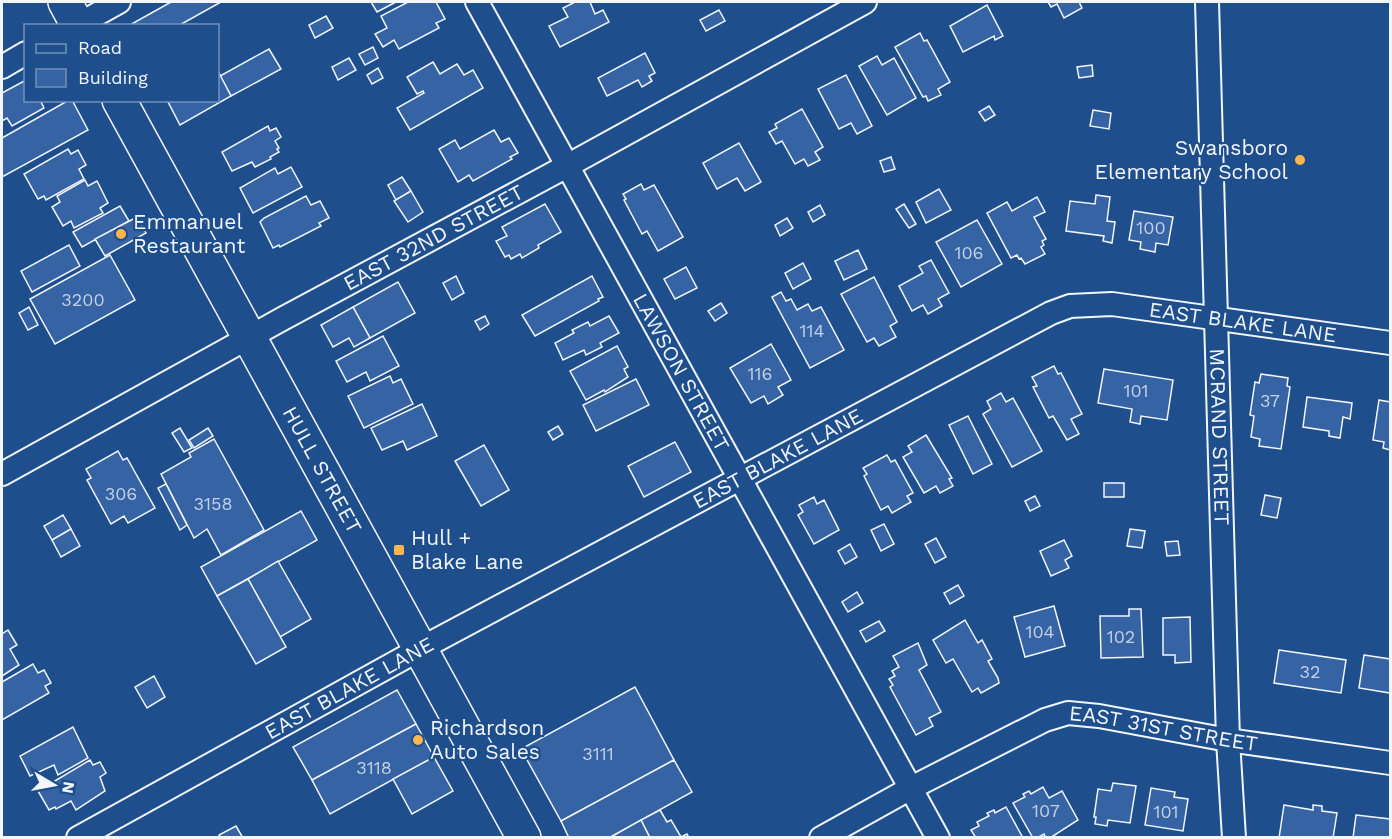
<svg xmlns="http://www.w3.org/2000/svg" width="1392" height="839" font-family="'Work Sans',sans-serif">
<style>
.building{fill:#3563a3;stroke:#f2f6ff;stroke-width:1.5}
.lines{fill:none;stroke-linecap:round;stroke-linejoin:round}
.street-casing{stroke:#f2f6ff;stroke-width:26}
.primary-casing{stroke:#f2f6ff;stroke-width:36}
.street{stroke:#1f4e8c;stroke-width:22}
.primary{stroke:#1f4e8c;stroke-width:33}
.poi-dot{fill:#ffb74d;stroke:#1f4e8c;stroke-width:2}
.labels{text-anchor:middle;stroke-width:4.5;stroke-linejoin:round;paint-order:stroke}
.number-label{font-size:18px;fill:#c3d1e8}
.poi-label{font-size:21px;fill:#f2f6ff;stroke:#1f4e8c;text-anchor:start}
.street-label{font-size:21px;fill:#f2f6ff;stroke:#1f4e8c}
</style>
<rect width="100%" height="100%" fill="#1f4e8c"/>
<g class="building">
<path d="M171,2H221L178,26H128Z"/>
<path d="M371,2H396L377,12Z"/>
<path d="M408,2H436L445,19L436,23L439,28L399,49L394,40L383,47L375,34L387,28L381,16Z"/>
<path d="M575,2H590L595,14L603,10L609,22L560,47L549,26L568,17L563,8Z"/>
<path d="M1048,2H1079L1082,8L1064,18L1057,4L1051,7Z"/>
<path d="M987,5L1003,36L995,40L994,36L963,52L950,26Z"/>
<path d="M719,10L725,21L706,31L700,20Z"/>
<path d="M326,16L333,28L315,38L309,25Z"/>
<path d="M920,33L924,41L927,40L950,82L938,89L941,95L928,101L926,96L923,97L895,47Z"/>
<path d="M373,47L378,58L365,65L359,54Z"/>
<path d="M269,49L281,69L231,96L220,76Z"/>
<path d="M645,53L655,73L649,76L652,81L642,87L638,80L607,96L598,78Z"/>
<path d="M877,56L882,65L894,58L916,98L887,115L859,66Z"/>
<path d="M349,58L356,70L338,80L332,67Z"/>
<path d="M433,62L440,74L457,64L464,75L473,70L483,88L410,130L397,108L424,93L423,91L417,94L407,77Z"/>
<path d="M1092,65L1093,76L1079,78L1077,67Z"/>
<path d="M378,68L383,78L372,84L367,75Z"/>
<path d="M218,71L231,96L180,125L167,100H218Z"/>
<path d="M846,75L872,126L857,134L851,123L839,129L818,89Z"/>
<path d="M26,80V100H40L44,108L12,126L7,118L2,121V93Z"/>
<path d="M69,100H72L88,130L2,177V138Z"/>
<path d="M989,106L995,115L985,121L979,112Z"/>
<path d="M802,109L823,147L815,152L820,160L808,166L804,159L795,164L782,141L776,144L769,132L777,128L775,124Z"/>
<path d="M1093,110L1111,113L1109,129L1090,126Z"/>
<path d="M268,126L270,131L276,128L281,137L275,141L279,148L277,149L279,152L270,157L271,159L255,167L252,162L232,171L222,152Z"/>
<path d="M494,130L501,142L509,138L518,153L510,157L512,159L473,181L469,175L458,182L439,149L455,140L460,149Z"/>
<path d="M739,143L761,182L745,191L737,178L717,189L703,163Z"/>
<path d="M68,149L71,154L78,150L86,165L79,169L84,179L46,200L44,196L38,199L24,174Z"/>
<path d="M891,157L895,169L884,172L880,161Z"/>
<path d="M291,167L302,187L253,213L240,188L275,168L278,174Z"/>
<path d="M402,177L411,191L396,200L388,185Z"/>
<path d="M85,180L88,186L97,181L108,203L100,208L103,213L74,228L71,221L63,226L52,207L60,202L57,196Z"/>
<path d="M641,184L644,190L654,185L683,237L658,251L647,231L642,234L624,200L626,199L623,194Z"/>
<path d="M939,189L951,210L926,223L916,202Z"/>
<path d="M411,191L423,212L408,222L394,201Z"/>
<path d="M1096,195L1110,197L1107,221L1115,222L1112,243L1103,241L1104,236L1066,231L1070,201L1095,204Z"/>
<path d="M306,196L311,205L320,201L329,218L319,223L321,226L280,247L279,245L273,248L260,222L264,218Z"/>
<path d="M1037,197L1045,212L1034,217L1046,239L1042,241L1044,245L1041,247L1045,254L1025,264L1021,258L1019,259L1017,255L1011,258L987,213L1007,202L1012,211Z"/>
<path d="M545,204L561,232L538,245L539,248L522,258L520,254L511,259L509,255L505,257L496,241L507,236L502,227Z"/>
<path d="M904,204L916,224L909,228L896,209Z"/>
<path d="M820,205L825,215L813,222L808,212Z"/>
<path d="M120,206L129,221L82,247L73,232Z"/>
<path d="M1134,211L1173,217L1168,245L1156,243L1155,252L1140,249L1141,242L1129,240Z"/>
<path d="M137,217L146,233L105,256L95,239Z"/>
<path d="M787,218L793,228L780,236L775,225Z"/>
<path d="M977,220L1002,264L961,287L936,242Z"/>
<path d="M69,245L80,266L32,292L21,271Z"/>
<path d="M858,250L867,269L844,280L835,261Z"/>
<path d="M110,255L135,300L55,344L30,299Z"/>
<path d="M931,260L949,293L938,299L942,306L928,314L923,305L912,311L899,286L923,273L919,266Z"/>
<path d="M803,263L811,279L793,289L785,273Z"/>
<path d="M686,267L697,288L675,299L664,279Z"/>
<path d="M456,276L464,293L452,300L443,283Z"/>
<path d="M592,276L603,297L598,299L599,301L535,336L522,315Z"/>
<path d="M874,277L897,322L890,326L896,337L879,346L874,338L867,342L841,294Z"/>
<path d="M398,282L415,313L370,338L353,307Z"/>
<path d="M781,292L786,301L791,299L797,310L808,304L812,311L821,307L844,350L810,368L772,297Z"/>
<path d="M721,303L727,313L715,321L708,311Z"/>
<path d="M29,307L38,325L28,330L19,313Z"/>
<path d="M353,307L370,338L354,347L349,338L333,347L321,325Z"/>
<path d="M485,316L489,324L480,330L475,321Z"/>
<path d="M609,316L619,333L600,343L602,347L586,355L584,350L563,360L555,343L574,333L572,330L588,322L590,326Z"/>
<path d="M383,336L399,366L370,381L366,372L347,382L336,361Z"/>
<path d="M771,344L791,380L778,387L783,395L768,404L764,396L751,403L730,368Z"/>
<path d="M617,346L628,367L624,369L628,377L605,392L604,390L586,400L570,371Z"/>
<path d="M1054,366L1058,374L1061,373L1082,414L1071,419L1079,434L1067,440L1053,416L1049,418L1033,387L1037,386L1032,377Z"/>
<path d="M1104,369L1173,380L1167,420L1141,416L1140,424L1130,422L1132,409L1098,403Z"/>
<path d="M1261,374L1288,378L1287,386L1290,387L1281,449L1259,446L1260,439L1251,437L1254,416L1250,415L1255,382L1259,383Z"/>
<path d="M390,376L393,383L401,379L413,404L364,428L348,396Z"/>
<path d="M636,379L649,405L596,431L583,405Z"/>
<path d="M1001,393L1006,402L1013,398L1042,451L1012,467L983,414L991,409L987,401Z"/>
<path d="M1307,397L1352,403L1350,419L1343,417L1340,438L1329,436V431L1303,427Z"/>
<path d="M1379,400L1390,402V450L1383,448L1384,442L1373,440Z"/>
<path d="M422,404L437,436L407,450L403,441L382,450L371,428Z"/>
<path d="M968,416L992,464L973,474L949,425Z"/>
<path d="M558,426L563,434L553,440L548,432Z"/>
<path d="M180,428L192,448L184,452L172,433Z"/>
<path d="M208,428L213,436L194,448L189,440Z"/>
<path d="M926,435L952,478L949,479L953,486L940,493L936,486L924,493L903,457L912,452L908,446Z"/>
<path d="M214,439L264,530L221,555L207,529L194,538L161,474L191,457L189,453Z"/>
<path d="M675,442L691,472L644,497L628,466Z"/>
<path d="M484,445L509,490L481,506L455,461Z"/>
<path d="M118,451L123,460L127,458L155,508L128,523L124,516L111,524L87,480L91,478L86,469Z"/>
<path d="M887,455L891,462L895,460L913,493L907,496L911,502L892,513L888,506L881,510L864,476L867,474L863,468Z"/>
<rect x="1104" y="483" width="20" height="14"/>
<path d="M166,484L187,525L180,530L158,488Z"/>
<path d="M1265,495L1281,498L1277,518L1261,515Z"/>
<path d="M1035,496L1040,506L1030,511L1025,501Z"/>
<path d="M814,497L817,504L824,500L839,530L814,544L798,515L803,512L799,505Z"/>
<path d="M301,511L317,540L217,596L201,567Z"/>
<path d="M63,515L71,529L52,540L44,526Z"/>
<path d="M884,524L894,544L881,551L871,530Z"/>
<path d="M71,529L80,546L61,557L52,540Z"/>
<path d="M1130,529L1145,531L1142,548L1127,546Z"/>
<path d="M936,538L946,557L935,563L925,544Z"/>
<path d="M1064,540L1072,556L1065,560L1069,568L1051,576L1040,551Z"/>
<path d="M1178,541L1180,555L1167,556L1165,542Z"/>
<path d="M850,544L857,557L845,564L838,551Z"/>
<path d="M278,561L311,619L280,637L248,579Z"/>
<path d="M248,579L286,647L256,664L217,596Z"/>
<path d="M958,585L964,596L950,604L944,593Z"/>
<path d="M857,592L863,603L848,612L842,602Z"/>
<path d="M1054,606L1065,646L1025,657L1014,617Z"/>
<path d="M1129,609H1141L1143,657L1101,658L1100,616H1129Z"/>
<path d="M1190,617L1191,662L1175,663V655H1163V618Z"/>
<path d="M965,620L978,643L982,640L992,659L988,661L998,678L999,683L981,693L978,688L972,692L953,659L946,663L933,640Z"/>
<path d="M879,621L885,631L866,642L860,631Z"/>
<path d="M8,630L17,645L10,649L19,665L2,676V634Z"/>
<path d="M918,643L927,665L919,670L941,712L929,718L933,726L916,735L890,687L893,685L889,679L895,676L892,671L899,667L893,656Z"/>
<path d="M1279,650L1346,660L1341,693L1274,683Z"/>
<path d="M1364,655L1390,659V693L1359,688Z"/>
<path d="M33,664L38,673L44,670L51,683L45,686L49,693L2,720V682Z"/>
<path d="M154,676L165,697L147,708L135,687Z"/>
<path d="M635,687L674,760L561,821L521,749Z"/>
<path d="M397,690L416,724L312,780L293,747Z"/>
<path d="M416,724L434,757L330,814L312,780Z"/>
<path d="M73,727L88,758L58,775L54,765L30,776L20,756Z"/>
<path d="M434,757L453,791L412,814L393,779Z"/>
<path d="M90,760L93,765L100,762L106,773L100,777L105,791L76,810L71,801L56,809L55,807L49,810L38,791Z"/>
<path d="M674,760L692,792L609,838H569L561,821Z"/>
<path d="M1113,783L1136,786L1130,823L1108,820L1107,826L1095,824L1096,817H1094L1098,789L1111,791Z"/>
<path d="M1043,787L1049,798L1062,791L1078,820L1050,838H1046L1044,834L1037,838H1033L1013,803L1025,797L1023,794L1029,791L1031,794Z"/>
<path d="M1151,788L1175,792L1174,797L1188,799L1183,831L1145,825Z"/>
<path d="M1284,805L1313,810V805L1322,806V811L1337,813L1333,838H1279Z"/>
<path d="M1006,807L1023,838H976L971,830L979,826L977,822L989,816L987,813L994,810L995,813Z"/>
<path d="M660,810L667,822L671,820L681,837L687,834L689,838H650L641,820Z"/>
<path d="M1356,815L1390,819V838H1353Z"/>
<path d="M641,820L650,838H609Z"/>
<path d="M236,826L243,838H221L219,835Z"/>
</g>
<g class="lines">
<defs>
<g id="street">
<path id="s1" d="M477,2L938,838"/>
<path id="s2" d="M1207,2L1228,740L1234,838"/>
<path d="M76,26L119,2"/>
<path d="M2,67L26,53"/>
<path id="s3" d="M2,474L284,318L567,166L865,2"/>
<path id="s4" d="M78,838L420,649L1051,313L1070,306L1112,304L1390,343"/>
<path id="s5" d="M821,838L911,788L1045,720L1068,713L1099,716L1228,740L1390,763"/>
</g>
<g id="primary">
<path d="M65,2L78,26"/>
<path id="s6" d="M119,100L524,838"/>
</g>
</defs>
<use href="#street" class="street-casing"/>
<use href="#primary" class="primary-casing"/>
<use href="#street" class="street"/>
<use href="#primary" class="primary"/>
</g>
<g class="poi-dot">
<circle cx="1300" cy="160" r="6"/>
<circle cx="121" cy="234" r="6"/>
<rect x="393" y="544" width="12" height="12" rx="3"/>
<circle cx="418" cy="740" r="6"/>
</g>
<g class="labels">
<g class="number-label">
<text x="1151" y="234">100</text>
<text x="969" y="259">106</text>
<text x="83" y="306">3200</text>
<text x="812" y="337">114</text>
<text x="760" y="380">116</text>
<text x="1136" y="397">101</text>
<text x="1270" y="407">37</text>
<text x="121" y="500">306</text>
<text x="213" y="510">3158</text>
<text x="1040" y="638">104</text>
<text x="1121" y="643">102</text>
<text x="1310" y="678">32</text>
<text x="598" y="760">3111</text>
<text x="374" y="774">3118</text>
<text x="1046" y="817">107</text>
<text x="1166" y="818">101</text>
</g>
<g class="poi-label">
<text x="1288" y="155" text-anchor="end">Swansboro<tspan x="1288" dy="24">Elementary School</tspan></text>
<text x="133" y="229">Emmanuel<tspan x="133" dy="24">Restaurant</tspan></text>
<text x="411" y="545">Hull +<tspan x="411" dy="24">Blake Lane</tspan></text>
<text x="430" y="735">Richardson<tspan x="430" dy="24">Auto Sales</tspan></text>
</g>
<g class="street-label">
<text dy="7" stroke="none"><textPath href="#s3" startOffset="492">EAST 32ND STREET</textPath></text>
<text dy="7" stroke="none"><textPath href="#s4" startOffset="1300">EAST BLAKE LANE</textPath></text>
<text dy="7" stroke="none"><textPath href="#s1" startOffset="423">LAWSON STREET</textPath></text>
<text dy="7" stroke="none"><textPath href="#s2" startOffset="435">MCRAND STREET</textPath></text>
<text dy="7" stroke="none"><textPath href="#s4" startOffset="796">EAST BLAKE LANE</textPath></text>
<text dy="7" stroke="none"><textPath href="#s6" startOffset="422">HULL STREET</textPath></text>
<text dy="7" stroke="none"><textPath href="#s4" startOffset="310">EAST BLAKE LANE</textPath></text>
<text dy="7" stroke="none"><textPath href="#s5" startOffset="374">EAST 31ST STREET</textPath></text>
</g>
</g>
<rect width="1392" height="839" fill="none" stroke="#f2f6ff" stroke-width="6"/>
<rect x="24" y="24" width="195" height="78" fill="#1f4e8c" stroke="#7391ba" stroke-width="1.5"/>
<rect x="36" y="44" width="30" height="9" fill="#1f4e8c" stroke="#7391ba" stroke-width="1.5"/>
<text x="78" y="54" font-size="18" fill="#f2f6ff">Road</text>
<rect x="36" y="69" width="30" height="18" fill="#3563a3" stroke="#7391ba" stroke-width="1.5"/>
<text x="78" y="84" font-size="18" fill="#f2f6ff">Building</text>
<g transform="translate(54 785) rotate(100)" stroke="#1f4e8c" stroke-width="4.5" paint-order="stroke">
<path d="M0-4.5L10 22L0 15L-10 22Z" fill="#f2f6ff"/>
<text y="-9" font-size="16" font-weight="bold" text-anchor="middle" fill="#f2f6ff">N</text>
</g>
</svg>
